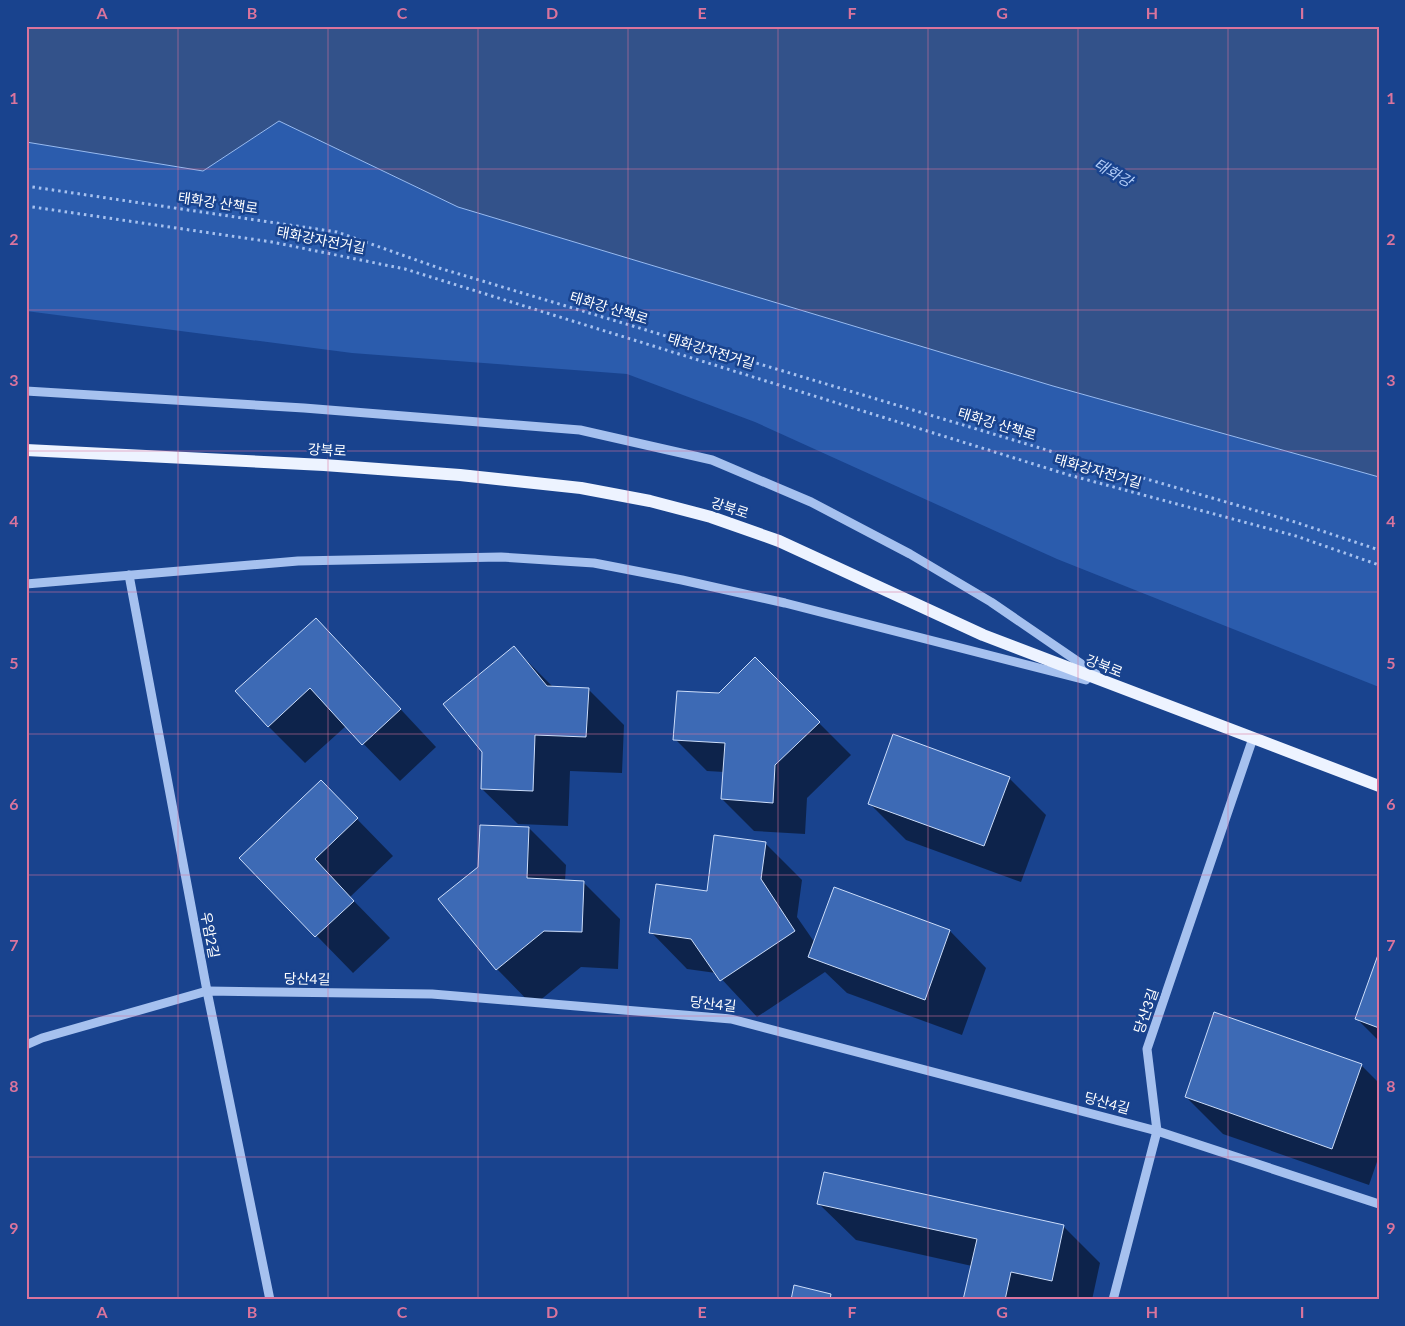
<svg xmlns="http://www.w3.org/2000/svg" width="1405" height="1326" font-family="Lato,'Noto Sans KR',sans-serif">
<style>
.green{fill:#2b5cad}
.water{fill:#33528a;stroke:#98bbf1}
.shadow{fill:#0007}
.building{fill:#3d6ab5;stroke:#ccddfa}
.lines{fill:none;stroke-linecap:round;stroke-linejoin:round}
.path{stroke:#a6c1ef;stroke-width:3;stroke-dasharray:2.5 4;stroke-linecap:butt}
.minor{stroke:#a6c1ef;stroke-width:9}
.major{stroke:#edf3ff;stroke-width:12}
.grid{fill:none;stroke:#da749d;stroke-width:1;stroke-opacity:0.55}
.labels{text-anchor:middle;stroke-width:5;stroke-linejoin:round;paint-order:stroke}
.street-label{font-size:14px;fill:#fff;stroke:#19438e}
.water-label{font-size:15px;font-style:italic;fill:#b1cbf6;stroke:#19438e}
.neatline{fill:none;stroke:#da749d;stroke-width:2}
.grid-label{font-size:16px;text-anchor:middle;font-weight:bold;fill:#da749d}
</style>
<rect width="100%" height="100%" fill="#19438e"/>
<path class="green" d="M279,121L458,207L1053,386L1379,477V687L1057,559L755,422L627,374L352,353L26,311V142L203,171Z"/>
<path class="water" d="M26,26H1379V477L1053,386L458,207L279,121L203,171L26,142Z"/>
<g class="shadow">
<path d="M316,619L436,747L400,781L346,726L305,763L268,726Z"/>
<path d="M514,648L553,687L588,689L624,725L622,773L570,771L568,826L518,824L482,789Z"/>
<path d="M755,659L851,755L807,798L805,834L754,831L722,799L724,772L707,771L675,739Z"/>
<path d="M1009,778L1046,815L1021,882L906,840L869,803Z"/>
<path d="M321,782L393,856L350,897L390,938L353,973L241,858Z"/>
<path d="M529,828L566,865L565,881L583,882L620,919L618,969L581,967L533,1006L497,969Z"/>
<path d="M765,843L802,880L797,917L815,943L950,931L986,968L962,1035L847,993L825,972L757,1017L716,973L687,969L651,932L708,892Z"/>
<path d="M1379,956V1041L1357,1019Z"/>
<path d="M1361,1065L1379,1083V1156L1369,1185L1223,1134L1186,1097Z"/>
<path d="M819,1204L1063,1226L1100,1263L1092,1300H964L972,1266L856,1240Z"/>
</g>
<g class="building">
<path d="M316,618L401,709L362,745L310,688L268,727L235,691Z"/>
<path d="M514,646L547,686L589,688L586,737L535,735L533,791L481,789L482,752L443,704Z"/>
<path d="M755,657L820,722L775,765L773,803L721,799L725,743L673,740L677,691L719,693Z"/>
<path d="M893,734L1010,777L984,846L868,804Z"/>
<path d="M321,780L358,818L315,859L354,901L315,937L239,858Z"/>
<path d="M480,825L529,827L527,878L584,881L582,932L544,931L496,970L438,899L478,867Z"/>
<path d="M714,835L766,842L761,879L795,931L720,981L691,939L649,933L656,884L707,891Z"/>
<path d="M834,887L950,930L925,1000L808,957Z"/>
<path d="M1379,952V1028L1355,1019Z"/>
<path d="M1214,1012L1362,1064L1332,1149L1185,1097Z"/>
<path d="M824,1172L1064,1225L1052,1281L1011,1272L1005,1300H963L977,1239L817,1204Z"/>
<path d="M794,1285L831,1294L830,1300H791Z"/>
</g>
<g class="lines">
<g class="path">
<path d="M26,186L337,232L439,268L1050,451L1295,522L1379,550"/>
<path d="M26,206L272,242L405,269L1069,475L1296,536L1379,565"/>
</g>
<g class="minor">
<path d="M26,391L304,408L580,430L712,460L811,502L910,554L991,602L1096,674"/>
<path d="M129,575L207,991L270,1300"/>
<path d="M26,584L298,561L501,557L594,563L682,580L785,603L1086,680"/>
<path d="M26,1045L42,1038L207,991L432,994L731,1019L1157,1131L1379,1204"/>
<path d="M1113,1300L1157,1131L1147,1049L1253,738"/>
</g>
<path class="major" d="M26,450L324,465L460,475L581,488L650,501L711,517L779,541L983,635L1379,786"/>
</g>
<path class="grid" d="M178,26V1300M328,26V1300M478,26V1300M628,26V1300M778,26V1300M928,26V1300M1078,26V1300M1228,26V1300M26,169H1379M26,310H1379M26,451H1379M26,592H1379M26,734H1379M26,875H1379M26,1016H1379M26,1157H1379"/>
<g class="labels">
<g class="street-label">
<text transform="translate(218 203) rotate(8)" y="5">태화강 산책로</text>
<text transform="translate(321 240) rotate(11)" y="5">태화강자전거길</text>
<text transform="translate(609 308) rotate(17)" y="5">태화강 산책로</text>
<text transform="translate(711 351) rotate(17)" y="5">태화강자전거길</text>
<text transform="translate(997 424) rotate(17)" y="5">태화강 산책로</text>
<text transform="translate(327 450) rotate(3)" y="5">강북로</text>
<text transform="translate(1098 471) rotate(16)" y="5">태화강자전거길</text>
<text transform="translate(730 508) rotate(18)" y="5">강북로</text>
<text transform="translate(1104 666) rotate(21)" y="5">강북로</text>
<text transform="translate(210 935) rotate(79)" y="5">우암2길</text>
<text transform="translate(307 979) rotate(1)" y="5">당산4길</text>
<text transform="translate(713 1004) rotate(6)" y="5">당산4길</text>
<text transform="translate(1146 1011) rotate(-71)" y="5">당산3길</text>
<text transform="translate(1107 1103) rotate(15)" y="5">당산4길</text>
</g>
<g class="water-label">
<text transform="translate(1113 173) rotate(30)" y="5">태화강</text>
</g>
</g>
<rect width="1405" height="1326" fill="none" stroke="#19438e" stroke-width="55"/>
<rect x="28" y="28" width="1350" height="1270" class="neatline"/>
<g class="grid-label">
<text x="102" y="19">A</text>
<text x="252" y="19">B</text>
<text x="402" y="19">C</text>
<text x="552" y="19">D</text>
<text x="702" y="19">E</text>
<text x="852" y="19">F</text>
<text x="1002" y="19">G</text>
<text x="1152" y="19">H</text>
<text x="1302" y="19">I</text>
<text x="14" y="104">1</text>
<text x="1391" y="104">1</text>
<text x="14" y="245">2</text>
<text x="1391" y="245">2</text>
<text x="14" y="386">3</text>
<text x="1391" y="386">3</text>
<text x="14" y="527">4</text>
<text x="1391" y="527">4</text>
<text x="14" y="669">5</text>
<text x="1391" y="669">5</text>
<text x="14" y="810">6</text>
<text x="1391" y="810">6</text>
<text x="14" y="951">7</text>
<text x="1391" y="951">7</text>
<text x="14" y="1092">8</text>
<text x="1391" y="1092">8</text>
<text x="14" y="1234">9</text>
<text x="1391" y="1234">9</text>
<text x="102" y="1318">A</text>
<text x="252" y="1318">B</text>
<text x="402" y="1318">C</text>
<text x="552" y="1318">D</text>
<text x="702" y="1318">E</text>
<text x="852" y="1318">F</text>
<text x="1002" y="1318">G</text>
<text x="1152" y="1318">H</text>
<text x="1302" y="1318">I</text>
</g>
</svg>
